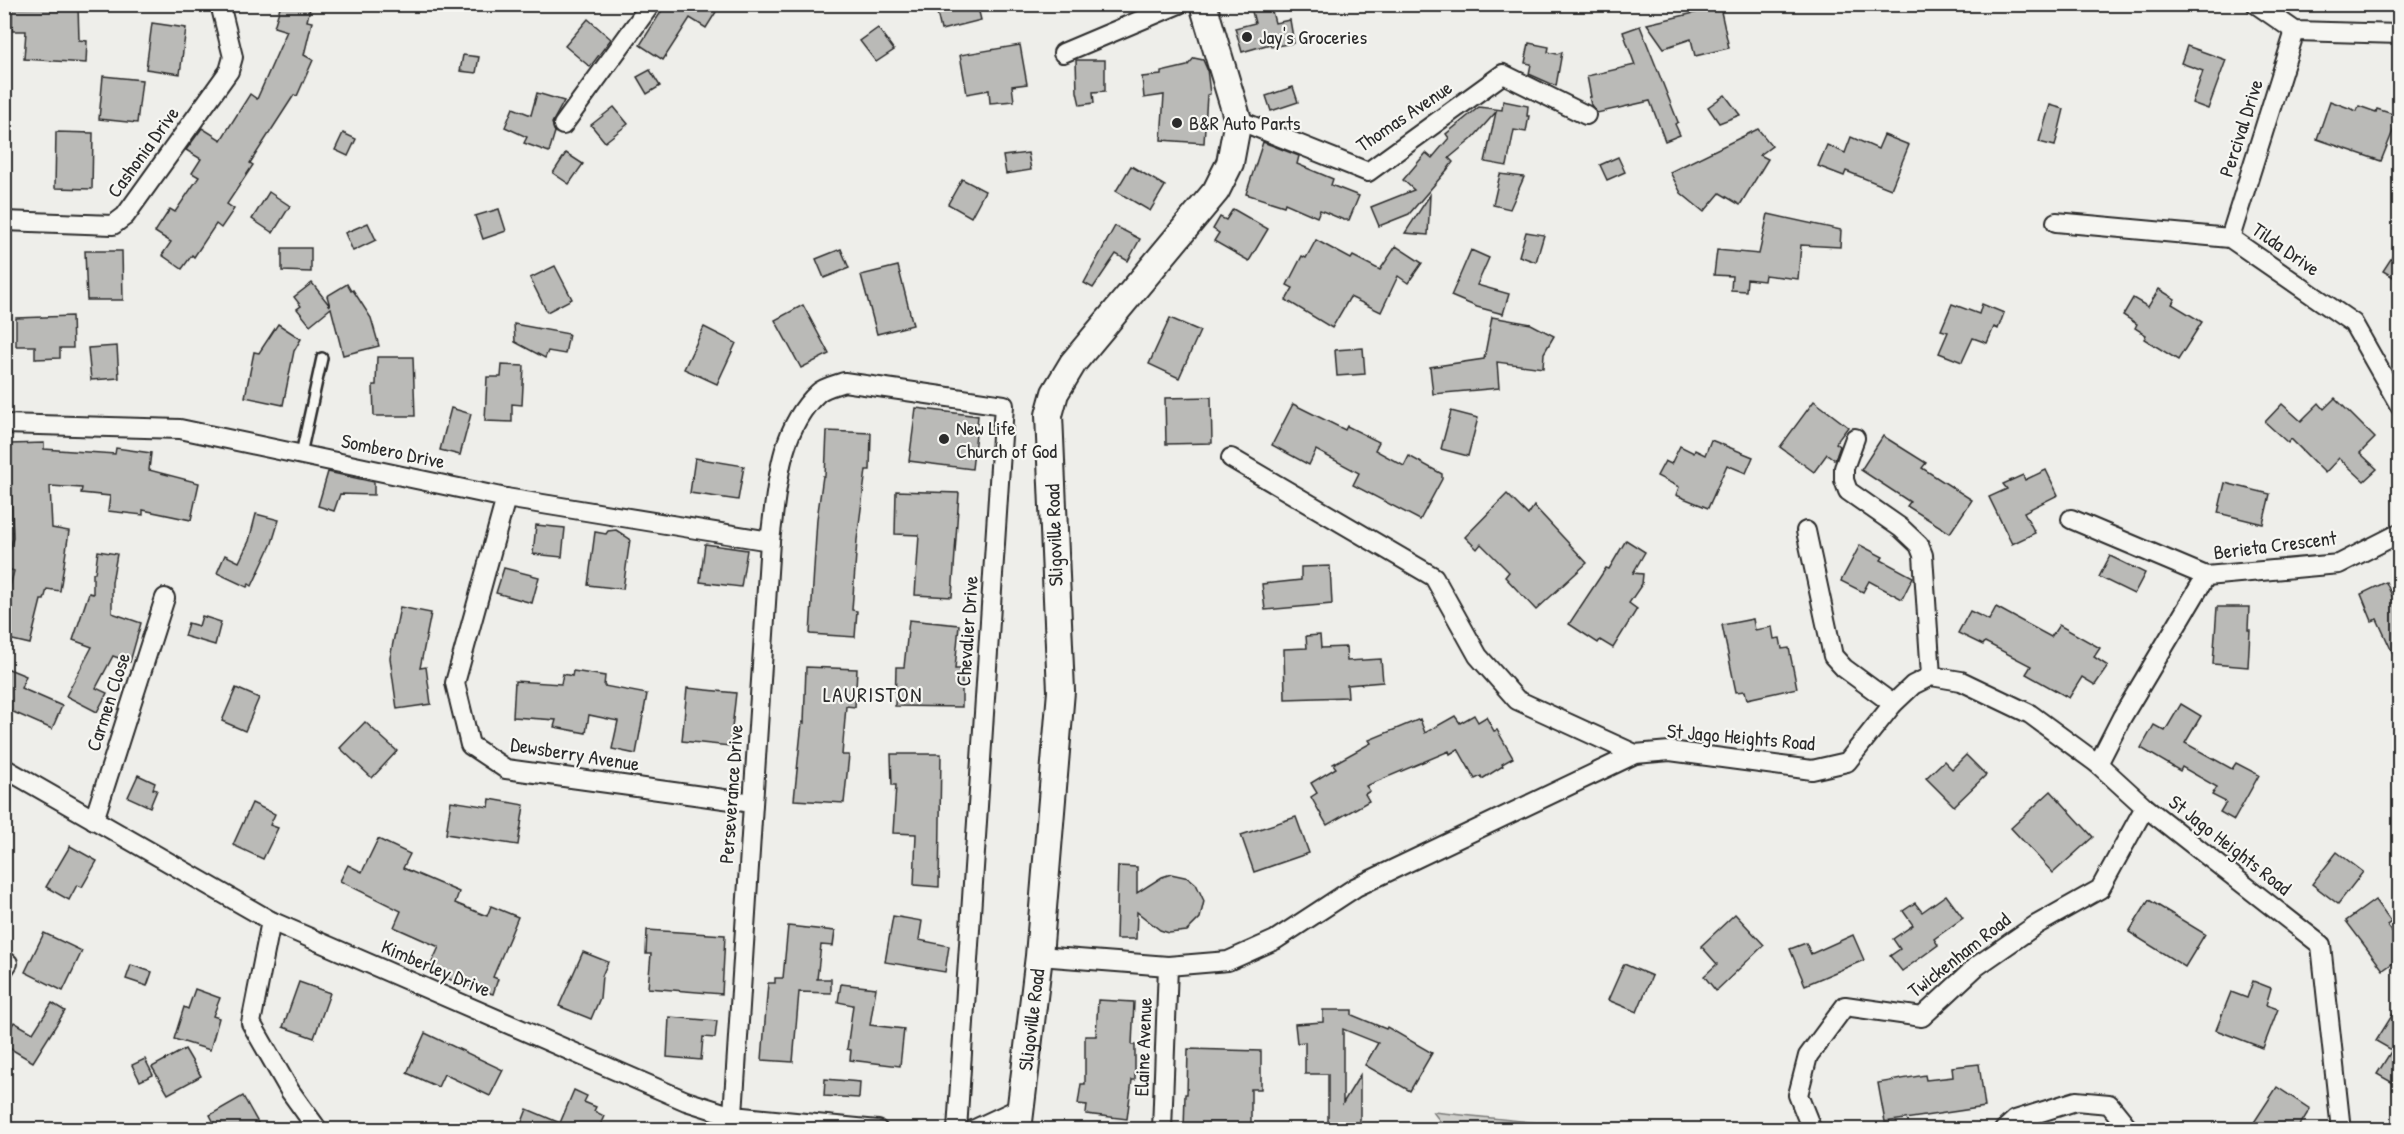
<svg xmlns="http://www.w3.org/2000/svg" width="2404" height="1134" font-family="'Patrick Hand',sans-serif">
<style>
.green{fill:#cececa;stroke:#7c7c7a;stroke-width:1.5}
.building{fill:#babab7;stroke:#2b2b2b;stroke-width:1.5}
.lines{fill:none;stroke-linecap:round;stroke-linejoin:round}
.lane-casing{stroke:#2b2b2b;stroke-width:14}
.street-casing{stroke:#2b2b2b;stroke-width:22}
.secondary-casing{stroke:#2b2b2b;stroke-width:30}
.lane{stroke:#f6f6f2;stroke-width:9}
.street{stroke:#f6f6f2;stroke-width:18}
.secondary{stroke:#f6f6f2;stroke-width:26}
.poi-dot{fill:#2b2b2b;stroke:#f6f6f2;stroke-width:2}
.labels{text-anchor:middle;stroke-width:4.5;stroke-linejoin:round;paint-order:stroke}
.poi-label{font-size:20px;fill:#2b2b2b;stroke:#f6f6f2;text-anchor:start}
.street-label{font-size:20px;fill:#2b2b2b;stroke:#f6f6f2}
.neighbourhood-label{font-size:21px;letter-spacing:1.5px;fill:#2b2b2b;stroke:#f6f6f2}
</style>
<rect width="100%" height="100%" fill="#eeeeea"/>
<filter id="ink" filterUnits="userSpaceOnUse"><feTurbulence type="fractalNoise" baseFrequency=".0167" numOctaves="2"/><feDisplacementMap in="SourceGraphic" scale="12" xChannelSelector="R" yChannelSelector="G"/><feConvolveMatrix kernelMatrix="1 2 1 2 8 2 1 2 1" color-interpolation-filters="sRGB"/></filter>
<g filter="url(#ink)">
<path class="green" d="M1433,1112L1597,1129H1446Z"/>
<g class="building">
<path d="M281,4H311L307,21L312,22L304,55L313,60L297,96L294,95L250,163L253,165L227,204L234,209L221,228L216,224L194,257L192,255L182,269L162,255L171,242L155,232L170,209L175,212L199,177L192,173L201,159L186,150L202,128L221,140L250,94L257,99L287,31L274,27Z"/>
<path d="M666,4H705L716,12L706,28L690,18L663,60L640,45Z"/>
<path d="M935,4H977L981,20L941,30Z"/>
<path d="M1250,4H1270L1275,23L1290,20L1294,43L1271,47L1270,44L1242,52L1235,28L1255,23Z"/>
<path d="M78,6L79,40L87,41L86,63L24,59L26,31H12V8Z"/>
<path d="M1720,7L1729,48L1695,56L1691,39L1664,48L1647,24Z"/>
<path d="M588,19L611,39L590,67L565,46Z"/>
<path d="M152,23L186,28L180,74L146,69Z"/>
<path d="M1640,26L1678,122L1675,124L1680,135L1665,141L1650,101L1597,113L1591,105L1589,97H1591L1587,76L1635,65L1623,32Z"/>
<path d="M878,28L894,50L876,62L860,41Z"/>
<path d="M1529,43L1549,47L1548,52L1557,54L1562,52L1556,86L1529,74L1531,64L1525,63Z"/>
<path d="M1020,45L1027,84L1012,86L1014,101L990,103L989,90L967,94L960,55Z"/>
<path d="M2187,46L2226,60L2208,109L2192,103L2203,71L2181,63Z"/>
<path d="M463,55L479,57L476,73L460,71Z"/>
<path d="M1194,58L1203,60L1207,69L1210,94L1207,95L1204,143L1161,140L1164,95L1144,98L1142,77L1161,75V72L1187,66Z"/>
<path d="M1076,60H1105V91L1093,92L1094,103L1080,105L1077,92Z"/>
<path d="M650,70L660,86L647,94L637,77Z"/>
<path d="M103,76L142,80L137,123L99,119Z"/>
<path d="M1293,87L1298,102L1271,111L1266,96Z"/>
<path d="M537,93L564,101L552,123L555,132L549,152L524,143L527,137L505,127L513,108L531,115Z"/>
<path d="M1725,95L1740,115L1719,123L1708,107Z"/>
<path d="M1503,101L1528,106L1527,116H1529L1526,132L1514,130L1507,166L1485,162L1496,112L1472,139L1449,158L1453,162L1447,170L1409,214L1379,226L1371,207L1414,190L1403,180L1426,153L1432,158L1449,138L1446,134L1479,107L1502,110Z"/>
<path d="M2330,101L2357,111L2359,106L2376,112L2377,109L2399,116L2381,161L2317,139Z"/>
<path d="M2050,105L2064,109L2055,146L2039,142Z"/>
<path d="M614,107L628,124L605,142L591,125Z"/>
<path d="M1758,129L1772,146L1760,155L1768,159L1740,205L1720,193L1704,212L1681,193L1670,172Z"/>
<path d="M56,132L93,133L92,189L55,188Z"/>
<path d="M343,133L356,139L348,156L335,150Z"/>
<path d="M1884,135L1909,145L1891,189L1846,171L1844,176L1818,166L1827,145L1845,153L1851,137L1878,149Z"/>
<path d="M1263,142L1299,156L1297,164L1333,179L1331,185L1359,196L1349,220H1344L1320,210L1317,217L1285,203L1284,206L1246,194Z"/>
<path d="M566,153L583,164L569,184L553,173Z"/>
<path d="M1028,153L1031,170L1006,174L1003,156Z"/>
<path d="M1618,157L1625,172L1607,180L1600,165Z"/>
<path d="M1131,166L1165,186L1150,211L1116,191Z"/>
<path d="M1500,174L1524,177L1510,209L1493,205Z"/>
<path d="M962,179L985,191L971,217L948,204Z"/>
<path d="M269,192L290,206L273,233L252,219Z"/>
<path d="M1430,195L1428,235L1405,233Z"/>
<path d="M499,209L506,231L483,239L475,216Z"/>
<path d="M1233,209L1268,229L1249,261L1214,241L1219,233L1213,229L1220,217L1226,220Z"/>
<path d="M1768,214L1841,230L1840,247L1801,245L1798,279L1765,275L1764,281L1747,279L1746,291L1731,290L1732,276L1714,275L1717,250L1759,254Z"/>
<path d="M368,223L376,240L353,251L345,233Z"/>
<path d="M1115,226L1140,239L1128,261L1116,254L1093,288L1084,283Z"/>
<path d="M1526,232L1544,235L1536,262L1519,256Z"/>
<path d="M1316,240L1351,259L1353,256L1380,270L1396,246L1422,263L1408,283L1398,276L1381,312L1350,297L1332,328L1286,300L1293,288L1287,285L1302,256L1306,258Z"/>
<path d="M2400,245V281L2383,271Z"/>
<path d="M282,248H311V272L282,271Z"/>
<path d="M841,249L849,268L824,278L816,259Z"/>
<path d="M1471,250L1489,258L1477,285L1509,294L1503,314L1477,307L1451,296Z"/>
<path d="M85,251H122L123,300H87Z"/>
<path d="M555,266L572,299L547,312L530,278Z"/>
<path d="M898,266L913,325L877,334L861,275Z"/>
<path d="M312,283L330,306L327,296L347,284L351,291L353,290L371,318L379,346L343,355L331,308L310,325L297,309L301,306L294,297Z"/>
<path d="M2159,289L2175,299L2172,304L2202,322L2178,360L2144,339L2146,335L2135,328L2137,324L2123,315L2133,298L2148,307Z"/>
<path d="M1952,304L1979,314L1982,304L2004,313L1998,329L1994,327L1987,343L1973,338L1962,362L1939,353L1948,332L1941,330Z"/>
<path d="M803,305L829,354L801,368L775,320Z"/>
<path d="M72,316L73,348H60V358L35,359V346H16V318Z"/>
<path d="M1492,317L1531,324L1554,336L1544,353L1543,368L1497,362L1499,388L1433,394L1430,367L1484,359Z"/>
<path d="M1170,318L1200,331L1179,378L1149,364Z"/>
<path d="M278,324L301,339L294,351L283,405L245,397L254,352L259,353Z"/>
<path d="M514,324L569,334L565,354L548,351L545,358L515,342Z"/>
<path d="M704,327L736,343L717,384L684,369Z"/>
<path d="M117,346L119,378L91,380L88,348Z"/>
<path d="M1363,348L1365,374L1337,376L1335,350Z"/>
<path d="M377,357H413L415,416H374L373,385H376Z"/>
<path d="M502,365L524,366L522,405L512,404V422L485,421L487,377H501Z"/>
<path d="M1211,397L1212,443L1166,444L1165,398Z"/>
<path d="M2335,398L2375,438L2360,453L2377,469L2364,481L2339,458L2325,473L2291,439L2288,443L2265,422L2282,404L2301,421L2319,403L2324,409Z"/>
<path d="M1814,401L1848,427L1836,443L1840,446L1835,460L1827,454L1814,472L1780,447Z"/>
<path d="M1293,404L1345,430L1347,426L1379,442L1375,450L1404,466L1409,456L1442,474V479L1420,520L1353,485L1359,473L1316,450L1309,465L1272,445Z"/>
<path d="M451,408L471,414L460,455L440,450Z"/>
<path d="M916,408L978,416L972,469L909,461Z"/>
<path d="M1451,411L1478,418L1468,456L1441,449Z"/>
<path d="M827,431L871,433L870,470H866L857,540L852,610L857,611L855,637L810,634L817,519L823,476H825Z"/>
<path d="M1883,436L1926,463L1922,468L1972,500L1950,533L1907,506L1910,502L1861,470Z"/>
<path d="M1711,440L1753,457L1746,473L1727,465L1708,508L1676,495L1679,487L1657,476L1665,461L1671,464L1680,446L1694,453L1695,450L1705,455Z"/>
<path d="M44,443V449L115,454L116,448L151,453L149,470L199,483L191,520L143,510V515L108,511L110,496L81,493L82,488L50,486L52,528L69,531L60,591L47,589L44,600H41L30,644L4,638V597L7,598L14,571L5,568L13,538L9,444Z"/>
<path d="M695,458L744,466L738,500L690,493Z"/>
<path d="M2046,470L2058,495L2024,512L2035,533L2012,544L1989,497L2007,489L2003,484L2023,475L2025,480Z"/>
<path d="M328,472L374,482V495L340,494L334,511L318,506Z"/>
<path d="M2225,483L2270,494L2263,524L2218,513Z"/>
<path d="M896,491L959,493L952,597L915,595L919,535L895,534Z"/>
<path d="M1507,494L1528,515L1534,506L1587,563L1536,610L1505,577L1509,572L1481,544L1477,549L1465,537Z"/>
<path d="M256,514L279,520L272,543L252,586L249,584L247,587L217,573L225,555L239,562L249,541Z"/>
<path d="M536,525L565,528L562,557L533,554Z"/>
<path d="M616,530L630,539L623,589L588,585L595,532L606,534L608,531Z"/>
<path d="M1626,540L1645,552L1633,573L1643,574L1642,584L1629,603L1637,609L1613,648L1600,640L1598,643L1569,624L1606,568L1609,569Z"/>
<path d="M705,544L747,550L741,587L700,582Z"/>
<path d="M1860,545L1883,557L1881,560L1913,577L1902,599L1869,581L1863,592L1841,581Z"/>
<path d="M98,551L117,554L112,582V613L141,623L130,662L113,656L96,688L107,693L97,712L66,696L92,647L73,640L89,593L93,594V573H95Z"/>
<path d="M2110,556L2145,573L2134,594L2099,577Z"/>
<path d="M1330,566L1332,604L1265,610L1262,584L1301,580V567Z"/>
<path d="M504,568L539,577L532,603L496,593Z"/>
<path d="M2386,582L2395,603L2400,600V669L2377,619L2372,621L2361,594Z"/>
<path d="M400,607L431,613L420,668L426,667L431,704L397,709L390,658Z"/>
<path d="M1996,607L2051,637L2059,625L2100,648L2094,657L2108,666L2095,685L2082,677L2069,698L2026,674L2031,666L1985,642L1983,645L1958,633L1970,611L1989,620Z"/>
<path d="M2217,607H2249L2248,630H2250L2248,667L2213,664Z"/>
<path d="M202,616L221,622L215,645L184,636L188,623L199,626Z"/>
<path d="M1753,619L1755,630L1772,627L1774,639L1780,638L1782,649L1789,648L1797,688L1747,699L1745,691L1736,692L1722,625Z"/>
<path d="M909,620L959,625L955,669H962V707L895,706L896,667H904Z"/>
<path d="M1320,635L1321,648L1346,647L1347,661L1381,659L1383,682L1347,685L1348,697L1285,699L1284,649L1307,648L1306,636Z"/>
<path d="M4,667L26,676L21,688L62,706L52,729L4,708Z"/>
<path d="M806,667L857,669L855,707L846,706L842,755H849L844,803L794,800L802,722L804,723Z"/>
<path d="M573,671L605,676L604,686L647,694L636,754L612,749L618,721L589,715L586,733L554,727L556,720L513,717L515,681L561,684L563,674L572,676Z"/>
<path d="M236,688L259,698L245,731L222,721Z"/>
<path d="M687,688L736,693L730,746L682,741Z"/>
<path d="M2181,704L2201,716L2185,743L2232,769L2236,763L2259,775L2234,820L2220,812L2226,802L2212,795L2217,787L2182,767L2180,771L2141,748L2154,725L2165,731Z"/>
<path d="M1474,715L1478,722L1486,717L1494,731L1497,730L1513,758L1502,764L1503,766L1482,779L1481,776L1475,779L1458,749L1450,754L1449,751L1366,786L1370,791L1365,794L1369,801L1327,825L1311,797L1317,793L1311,783L1336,768L1333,764L1371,743L1369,740L1420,719L1425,733L1455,716L1460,723Z"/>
<path d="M365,722L397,751L372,778L340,748Z"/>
<path d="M891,754H941L939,887L914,885L916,834L893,833L896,785H892Z"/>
<path d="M1966,755L1986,775L1954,806L1926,778L1944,761L1952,769Z"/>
<path d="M138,775L155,783L153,789L157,790L150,807L128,797Z"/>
<path d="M2051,791L2093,837L2053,873L2011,828Z"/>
<path d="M490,799L524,805L518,845L446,834L451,801L489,807Z"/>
<path d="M252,803L275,814L270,825L278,828L263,859L233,845Z"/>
<path d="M1296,817L1309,853L1254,872L1241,835Z"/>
<path d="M378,839L410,854L403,868L459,892L455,903L487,916L491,906L518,917L493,977L498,979L493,994L455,982L429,969L439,947L394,927L401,911L340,881L348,865L362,872Z"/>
<path d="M70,846L97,861L82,887L77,885L69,900L46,887Z"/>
<path d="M2337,852L2363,872L2338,904L2312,884Z"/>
<path d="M1118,866L1137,867V893L1162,877L1171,874L1189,878L1196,884L1204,901L1200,918L1187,931L1169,933L1160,930L1137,912L1136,939H1116Z"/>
<path d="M1946,895L1963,918L1934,939L1938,945L1902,971L1890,956L1900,949L1893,939L1913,925L1903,911L1915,903L1922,912Z"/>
<path d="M2149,900L2205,934L2185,967L2129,932Z"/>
<path d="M2375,900L2391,922L2387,925L2400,942V958L2383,970L2346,921Z"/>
<path d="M1735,914L1764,945L1716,991L1704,976L1717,964L1701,946Z"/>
<path d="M893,916L922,921L919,940L949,946L945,972L885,962Z"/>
<path d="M788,926L835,931L833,946L821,945L817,979H831V993L799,992L793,1062L762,1060L768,983H775V978H783Z"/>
<path d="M647,930L725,935L722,994L648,988L651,954H646Z"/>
<path d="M44,933L82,951L63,991L25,972Z"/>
<path d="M1853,935L1864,960L1805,985L1790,949L1806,943L1811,954Z"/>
<path d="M583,952L608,962L602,976L600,998L591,1019L559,1006Z"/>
<path d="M1624,964L1652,976L1637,1012L1608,1000Z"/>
<path d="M131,965L152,972L147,986L126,979Z"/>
<path d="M2253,981L2271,988L2266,1005L2278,1009L2263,1048L2216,1030L2231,992L2247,998Z"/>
<path d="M299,982L330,993L314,1038L283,1027Z"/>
<path d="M841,984L876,988L870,1025L904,1029L900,1066L850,1060L851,1050L847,1049L853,1005L838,1002Z"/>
<path d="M195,989L220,998L213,1016L219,1018L210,1050L174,1039L184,1007L188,1009Z"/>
<path d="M1098,1000L1134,1002L1132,1045H1135V1080H1132L1127,1119L1086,1114L1087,1105L1078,1104L1081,1084H1085V1036H1096Z"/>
<path d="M52,1003L65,1011L33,1062L4,1045V1038L14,1022L33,1033Z"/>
<path d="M2400,1003V1087L2377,1074L2392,1050L2376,1041Z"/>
<path d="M1323,1010H1352V1015L1386,1029L1387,1027L1432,1053L1410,1091L1365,1065L1378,1043L1343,1029V1103L1360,1075V1130H1328V1074H1305V1042L1297,1043L1295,1024L1323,1022Z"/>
<path d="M669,1017L717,1021L715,1038L703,1037L701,1060L667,1057Z"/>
<path d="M425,1033L503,1070L490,1096L444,1074L438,1087L407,1073Z"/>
<path d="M185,1049L201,1076L168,1094L152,1067Z"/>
<path d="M1188,1049L1261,1051V1089H1251V1130H1184L1185,1094H1187Z"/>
<path d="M145,1059L153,1075L140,1081L132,1065Z"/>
<path d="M1979,1064L1985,1107L1885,1122L1878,1083L1925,1075L1926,1080L1953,1077L1952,1067Z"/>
<path d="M825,1079L860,1082L859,1098L824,1096Z"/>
<path d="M2277,1087L2310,1109L2297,1130H2249Z"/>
<path d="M574,1090L587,1096L584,1102L596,1107L594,1111L604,1116L598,1130H519L527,1109L560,1123Z"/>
<path d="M243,1096L262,1130H218L210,1115Z"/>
</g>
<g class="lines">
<defs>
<path id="lane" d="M301,454L322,358"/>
<g id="street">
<path d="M2256,4L2295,31L2400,34"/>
<path d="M1063,53L1179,4"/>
<path d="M1238,120L1368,172L1503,74L1586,115"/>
<path d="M563,125L651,4"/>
<path d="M4,221L113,225L125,216L229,71L233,57L220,4"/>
<path d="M2056,222L2230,238L2353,323L2400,406"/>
<path d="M2230,238L2295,31"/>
<path d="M4,424L180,429L506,498L770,541"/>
<path d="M1855,438L1844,468V480L1848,491L1901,528L1919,545L1923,555L1931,676"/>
<path d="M1231,458L1434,577L1478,656L1517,700L1635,754"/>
<path d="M506,498L455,683L470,745L506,769L753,803"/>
<path d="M2071,519L2206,576"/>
<path d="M1806,531L1833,656L1844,668L1893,704"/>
<path d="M2098,764L2122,717L2206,576L2339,564L2400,533"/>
<path d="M4,768L271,921L686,1101L733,1116L878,1130"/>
<path d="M94,820L165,598"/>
<path d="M271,921L251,1023L290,1091L318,1130"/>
<path d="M1039,956L1168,966L1228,961L1275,940L1356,887L1635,754L1670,751L1812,770L1847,762L1893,704L1913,685L1931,676L1961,681L2030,714L2098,764L2145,807L2321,945L2341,1130"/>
<path d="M4,969L8,963"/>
<path d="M732,1130L770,541C777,490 778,430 818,393C824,387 836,385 844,382L1004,405L957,1130"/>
<path d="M973,1130L1020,1108"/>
<path d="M1162,1130L1168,966"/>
<path d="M1812,1130L1798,1095L1808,1056L1845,1006L1922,1017L1977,966L2036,925L2100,889L2145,807"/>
<path d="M2004,1130L2015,1120L2076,1101L2109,1104L2130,1130"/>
</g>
<g id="secondary">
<path id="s1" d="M1018,1130L1039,956L1061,691L1049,415L1055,393L1073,363L1216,191L1230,163L1238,120L1203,4"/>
</g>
</defs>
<use href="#lane" class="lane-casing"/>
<use href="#street" class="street-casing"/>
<use href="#secondary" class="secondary-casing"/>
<use href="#lane" class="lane"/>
<use href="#street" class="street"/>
<use href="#secondary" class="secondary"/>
</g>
</g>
<g class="poi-dot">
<circle cx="1247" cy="37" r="6"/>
<circle cx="1177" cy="123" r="6"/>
<circle cx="944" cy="439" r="6"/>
</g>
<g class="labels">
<g class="poi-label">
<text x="1259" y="44">Jay's Groceries</text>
<text x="1189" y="130">B&amp;R Auto Parts</text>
<text x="956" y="435">New Life<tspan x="956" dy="23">Church of God</tspan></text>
</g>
<g class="street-label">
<text transform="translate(1404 116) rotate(-34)" y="7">Thomas Avenue</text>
<text transform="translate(2241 128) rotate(-72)" y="7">Percival Drive</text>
<text transform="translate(143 152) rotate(-54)" y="7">Cashonia Drive</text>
<text transform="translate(2286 249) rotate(35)" y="7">Tilda Drive</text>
<text transform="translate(393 451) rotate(12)" y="7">Sombero Drive</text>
<text transform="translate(1054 535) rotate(-92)" y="7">Sligoville Road</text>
<text transform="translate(2275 545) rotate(-7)" y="7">Berieta Crescent</text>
<text transform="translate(967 631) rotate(-86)" y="7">Chevalier Drive</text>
<text transform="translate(108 702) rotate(-72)" y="7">Carmen Close</text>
<text transform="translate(1741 737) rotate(5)" y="7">St Jago Heights Road</text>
<text transform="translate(575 754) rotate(9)" y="7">Dewsberry Avenue</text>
<text transform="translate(731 794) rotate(-86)" y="7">Perseverance Drive</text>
<text transform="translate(2230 845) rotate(38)" y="7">St Jago Heights Road</text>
<text transform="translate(1959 955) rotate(-38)" y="7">Twickenham Road</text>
<text transform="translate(436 968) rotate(23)" y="7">Kimberley Drive</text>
<text dy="7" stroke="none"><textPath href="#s1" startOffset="111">Sligoville Road</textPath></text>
<text transform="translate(1143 1047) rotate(-88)" y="7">Elaine Avenue</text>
</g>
<g class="neighbourhood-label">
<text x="873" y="702">LAURISTON</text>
</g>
</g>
<rect width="2404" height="1134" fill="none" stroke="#f6f6f2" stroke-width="24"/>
<rect x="12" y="12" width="2380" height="1110" fill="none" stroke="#2b2b2b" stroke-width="2" filter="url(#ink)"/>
</svg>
